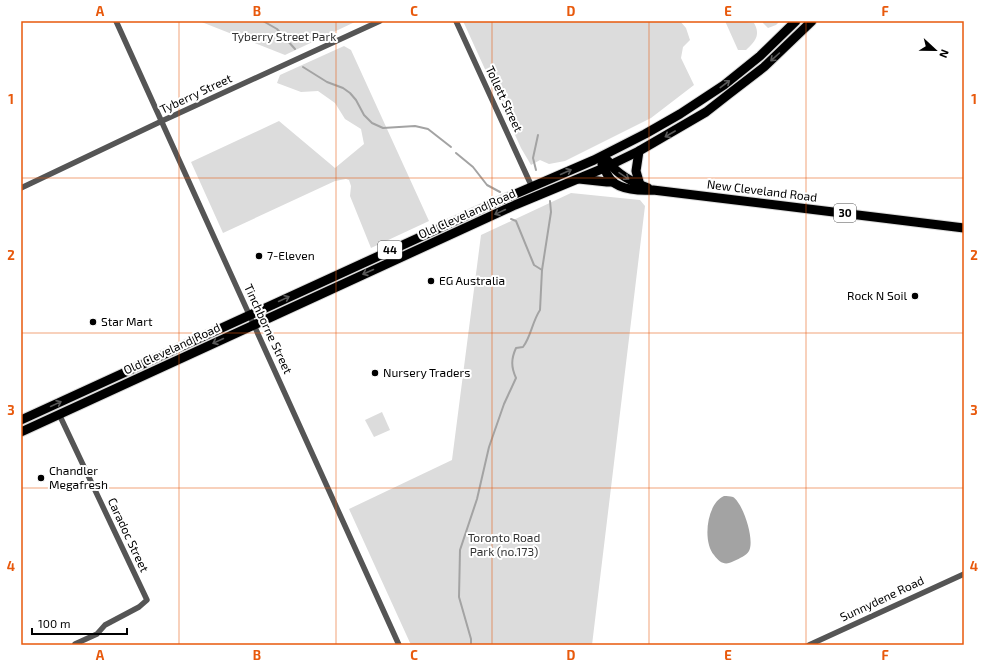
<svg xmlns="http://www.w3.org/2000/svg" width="985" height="666" font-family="'Exo 2',sans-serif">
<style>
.green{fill:#dcdcdc}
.water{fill:#a3a3a3}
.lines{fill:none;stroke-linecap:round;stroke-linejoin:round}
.stream{stroke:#a3a3a3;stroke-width:2}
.primary-casing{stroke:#dbdbdb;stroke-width:11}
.minor{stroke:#555;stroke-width:5.5}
.primary{stroke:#000;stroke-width:9}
.oneway{stroke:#595959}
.grid{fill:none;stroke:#e8590c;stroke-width:1;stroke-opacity:0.55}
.poi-dot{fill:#000;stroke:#fff;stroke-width:1.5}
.labels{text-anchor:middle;stroke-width:4;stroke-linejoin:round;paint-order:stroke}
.shield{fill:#fff;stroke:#4c4c4c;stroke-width:1}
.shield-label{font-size:11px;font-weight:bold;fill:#000}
.park-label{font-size:12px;fill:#333;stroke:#fff}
.street-label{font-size:12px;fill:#000;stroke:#fff}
.poi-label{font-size:12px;fill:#000;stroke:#fff;text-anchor:start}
.neatline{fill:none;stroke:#e8590c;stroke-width:1.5}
.grid-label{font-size:13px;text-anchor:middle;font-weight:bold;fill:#e8590c}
</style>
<rect width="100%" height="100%" fill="#fff"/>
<g class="green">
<path d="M199,21H357L285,55Z"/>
<path d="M463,21H680L686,28L690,40L683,47L681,58L694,85L651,118L565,161L549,164L540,160L531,165L521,148Z"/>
<path d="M725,21H746V22L754,23C761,35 755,42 746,50H738Z"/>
<path d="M762,21H780L776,25L768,28L763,23Z"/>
<path d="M344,46L351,50L429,221L371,248L350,196L351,186L349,180L346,179L335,181L223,233L191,162L279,121L335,168L364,144L361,129L345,119L335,103L318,91L301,92L277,83L280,75Z"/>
<path d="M571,193L640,200L645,206L592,645H411L349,509L452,460L481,235Z"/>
<path d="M382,412L390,430L374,437L365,420Z"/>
</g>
<path class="water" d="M724,496C727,496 730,496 733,497C743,503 755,540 749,551C746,556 740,558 734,561C725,566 720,563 714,555C702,541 707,503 724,496Z"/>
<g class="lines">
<g class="stream">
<path d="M263,21L277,29L295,49"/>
<path d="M303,67L327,82L343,88L350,93L356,100L364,115L372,123L383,128L415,126L428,129L451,147"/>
<path d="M456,153L473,167L487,185L500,192"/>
<path d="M536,170L533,158L538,135"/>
<path d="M511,219L516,221L534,265L542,270"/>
<path d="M471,645V639L459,597L460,550L477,499L489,447L504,404L516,378C511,367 511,359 516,348L523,347C531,337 532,322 540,310L542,270L551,212L550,201"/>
</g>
<defs>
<g id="primary">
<path d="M639,151L636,171L640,185"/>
<path d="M608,161C617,175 633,182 648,188"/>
<path d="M602,164C605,169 607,176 611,180C620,190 641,191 653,190L964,228"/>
<path d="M579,179L607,182H613"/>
<path d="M21,420L490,205L594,160L645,134L680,114L724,85L760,56L796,21"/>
<path d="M21,432L515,205L604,168L639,151L706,112L729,94L764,67L812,21"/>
</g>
</defs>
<use href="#primary" class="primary-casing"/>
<g class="minor">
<path d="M116,21L399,645"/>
<path d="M456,21L532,187"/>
<path d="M21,188L164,120L380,21"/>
<path d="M59,414L147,600L139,607L105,625L97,634L75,644"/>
<path d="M809,645L964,574"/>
</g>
<use href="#primary" class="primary"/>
</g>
<defs><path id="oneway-shaft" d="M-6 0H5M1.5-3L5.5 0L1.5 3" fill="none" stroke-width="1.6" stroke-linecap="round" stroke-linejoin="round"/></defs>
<g class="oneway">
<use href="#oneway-shaft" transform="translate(775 57) rotate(138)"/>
<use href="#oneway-shaft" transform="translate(725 84) rotate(-37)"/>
<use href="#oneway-shaft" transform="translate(670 134) rotate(150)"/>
<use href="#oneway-shaft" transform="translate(566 172) rotate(-24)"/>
<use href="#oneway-shaft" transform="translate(624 176) rotate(34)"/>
<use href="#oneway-shaft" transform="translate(500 212) rotate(155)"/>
<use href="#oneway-shaft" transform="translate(368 272) rotate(156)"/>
<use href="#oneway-shaft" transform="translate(284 299) rotate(-25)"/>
<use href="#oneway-shaft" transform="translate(218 341) rotate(155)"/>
<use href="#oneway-shaft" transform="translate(56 404) rotate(-25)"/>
</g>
<path class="grid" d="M179,21V645M336,21V645M492,21V645M649,21V645M806,21V645M21,178H964M21,333H964M21,488H964"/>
<g class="poi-dot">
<circle cx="259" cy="256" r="4"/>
<circle cx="431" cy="281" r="4"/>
<circle cx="915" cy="296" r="4"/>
<circle cx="93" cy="322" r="4"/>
<circle cx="375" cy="373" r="4"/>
<circle cx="41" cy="478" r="4"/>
</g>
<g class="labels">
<g class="shield">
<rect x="834" y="204" width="22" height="18" rx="3"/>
<rect x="378" y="241" width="24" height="18" rx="3"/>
</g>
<g class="shield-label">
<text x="845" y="217">30</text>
<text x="390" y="254">44</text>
</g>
<g class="park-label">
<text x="284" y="41">Tyberry Street Park</text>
<text x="504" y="542">Toronto Road<tspan x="504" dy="14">Park (no.173)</tspan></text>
</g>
<g class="street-label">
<text transform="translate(196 94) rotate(-25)" y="4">Tyberry Street</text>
<text transform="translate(504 99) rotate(65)" y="4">Tollett Street</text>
<text transform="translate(762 191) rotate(7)" y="4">New Cleveland Road</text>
<text transform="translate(467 214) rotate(-24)" y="4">Old Cleveland Road</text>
<text transform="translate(268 329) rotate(65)" y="4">Tinchborne Street</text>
<text transform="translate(172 349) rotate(-25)" y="4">Old Cleveland Road</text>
<text transform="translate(128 535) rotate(65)" y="4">Caradoc Street</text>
<text transform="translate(882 599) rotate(-25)" y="4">Sunnydene Road</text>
</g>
<g class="poi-label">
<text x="267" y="260">7-Eleven</text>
<text x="439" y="285">EG Australia</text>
<text x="907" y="300" text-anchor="end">Rock N Soil</text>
<text x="101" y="326">Star Mart</text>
<text x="383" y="377">Nursery Traders</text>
<text x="49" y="475">Chandler<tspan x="49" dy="14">Megafresh</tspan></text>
</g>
</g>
<rect width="985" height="666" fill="none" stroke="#ffffff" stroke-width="44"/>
<g transform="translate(935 50) rotate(112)" stroke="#ffffff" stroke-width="3" paint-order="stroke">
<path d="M0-3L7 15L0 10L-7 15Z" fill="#000000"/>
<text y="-6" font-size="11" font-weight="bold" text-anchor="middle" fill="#000000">N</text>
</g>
<path d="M32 628v6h95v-6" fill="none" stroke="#000000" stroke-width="2"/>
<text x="38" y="628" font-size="12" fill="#000000" stroke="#ffffff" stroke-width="3" paint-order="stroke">100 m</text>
<rect x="22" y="22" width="941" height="622" class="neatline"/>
<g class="grid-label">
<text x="100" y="16">A</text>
<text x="257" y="16">B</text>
<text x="414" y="16">C</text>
<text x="571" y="16">D</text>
<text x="728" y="16">E</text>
<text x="885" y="16">F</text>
<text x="11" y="104">1</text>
<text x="974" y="104">1</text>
<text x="11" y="260">2</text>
<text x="974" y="260">2</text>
<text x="11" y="415">3</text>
<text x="974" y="415">3</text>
<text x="11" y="571">4</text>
<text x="974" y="571">4</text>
<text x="100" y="660">A</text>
<text x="257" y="660">B</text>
<text x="414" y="660">C</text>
<text x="571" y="660">D</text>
<text x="728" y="660">E</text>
<text x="885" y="660">F</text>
</g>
</svg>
